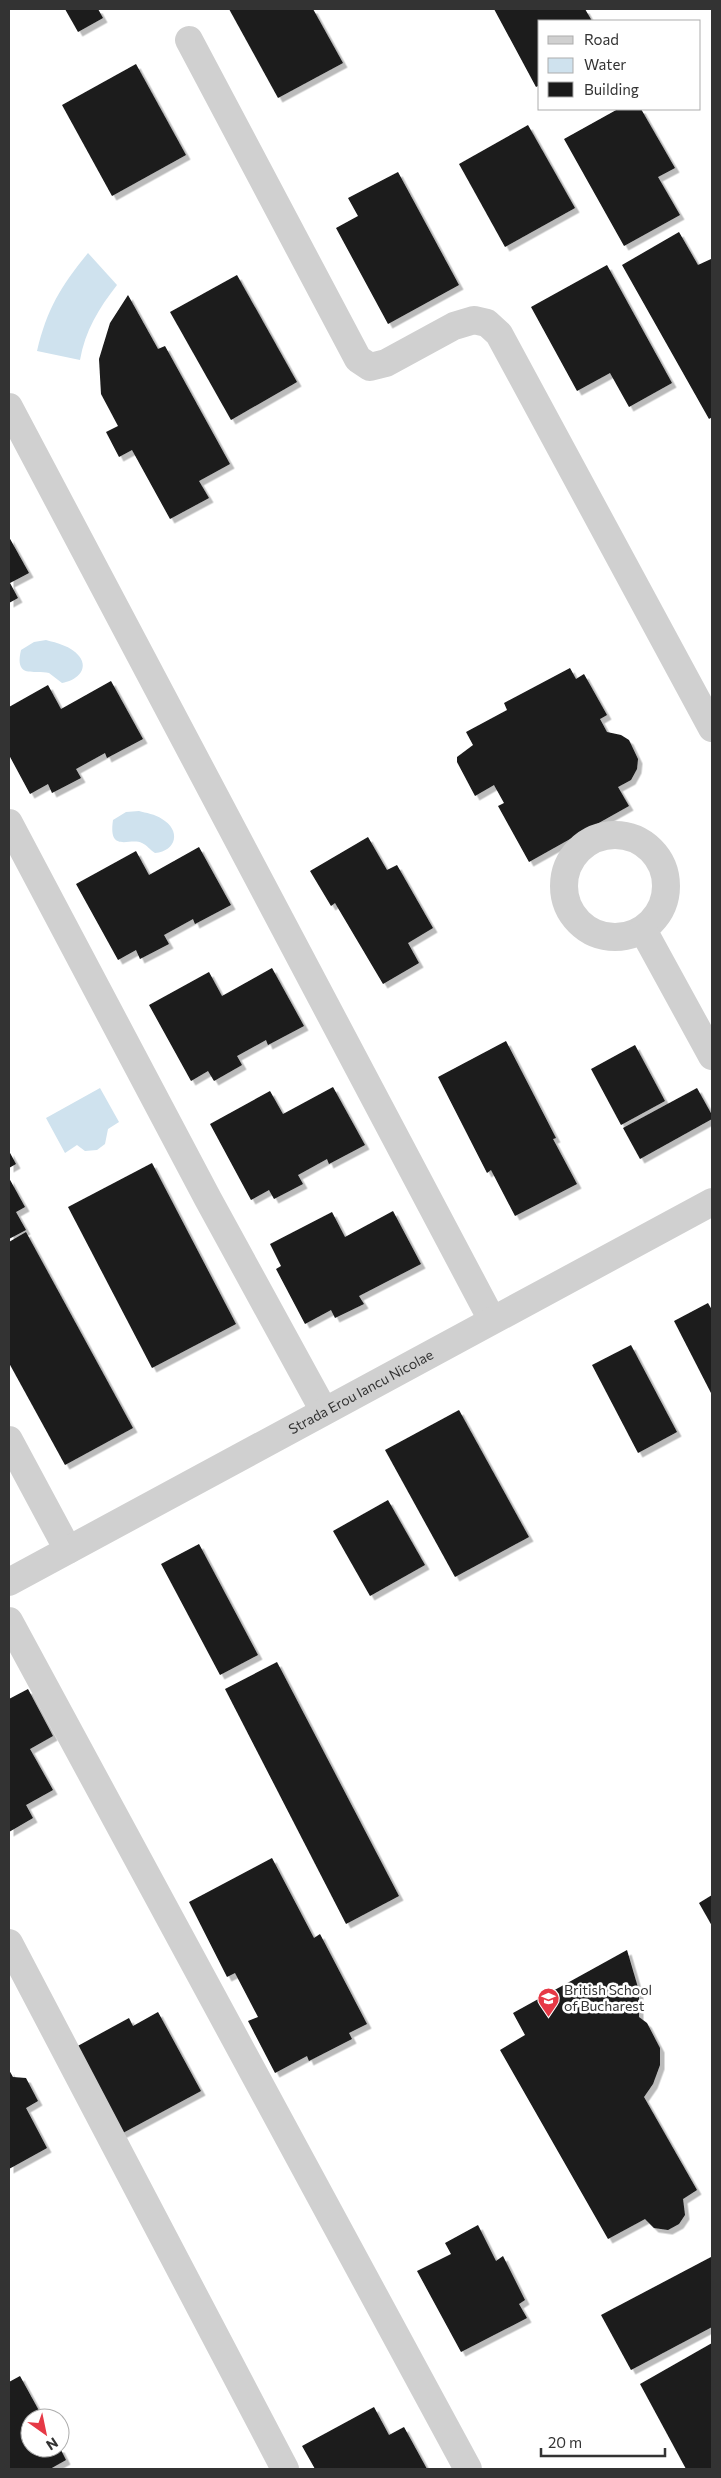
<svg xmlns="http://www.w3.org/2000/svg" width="721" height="2478" font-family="Commissioner,sans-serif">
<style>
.water{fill:#cfe2ee}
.building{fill:#1a1a1a;filter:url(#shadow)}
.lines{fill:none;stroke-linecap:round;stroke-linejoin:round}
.minor{stroke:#d0d0d0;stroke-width:28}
.tertiary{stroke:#d0d0d0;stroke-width:28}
.labels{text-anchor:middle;stroke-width:5;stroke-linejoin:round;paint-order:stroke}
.street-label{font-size:14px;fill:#333;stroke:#fff}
.poi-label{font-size:14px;fill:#333;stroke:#fff;text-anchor:start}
</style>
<defs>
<filter id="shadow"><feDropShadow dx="4.5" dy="4.5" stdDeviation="0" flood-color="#0004"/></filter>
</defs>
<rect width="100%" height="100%" fill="#fff"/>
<g class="water">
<path d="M88,253L117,285C99,308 85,331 80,360L37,351C47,309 61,286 88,253Z"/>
<path d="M46,640C57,643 71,646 79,656C90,670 75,681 62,683L49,673C35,669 14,680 21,650L34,642Z"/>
<path d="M139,811C146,813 155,814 162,819C181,830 177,851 155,853C150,850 147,845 142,843C130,837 108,854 113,820L126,812Z"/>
<path d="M100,1088L119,1122L108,1129L105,1144L97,1150L85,1151L77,1145L65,1153L46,1118Z"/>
</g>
<g class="building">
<path d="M65,9H98L103,18L78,32Z"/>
<path d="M229,9H313L343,63L278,98Z"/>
<path d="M494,9H585L592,21H540V85L536,87Z"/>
<path d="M136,64L186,155L112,196L62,105Z"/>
<path d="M618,109H641L675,168L658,177L680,215L624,246L564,139Z"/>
<path d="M528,125L575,208L505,247L459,164Z"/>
<path d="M398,172L459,285L388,324L336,228L358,216L348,198Z"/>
<path d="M679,232L698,265L711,259L712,261V417L709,419L622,265Z"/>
<path d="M607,265L672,383L629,407L610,373L577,391L531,307Z"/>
<path d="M237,275L297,382L231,420L170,312Z"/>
<path d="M128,295L158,349L165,346L230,464L199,481L209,498L170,519L132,450L119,457L106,432L118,426L101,394L99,359L110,323Z"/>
<path d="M9,537L29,573L10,583L18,598L9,603Z"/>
<path d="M570,668L576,679L584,674L607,715L600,719L607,732L621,735L629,740L638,759L637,769L631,780L618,787L629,806L529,862L498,806L504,803L494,785L475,796L457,762V757L473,745L466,732L507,710L504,703Z"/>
<path d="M111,681L143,739L107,758L105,753L76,769L81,778L52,793L48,784L30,794L9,755V707L48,685L61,709Z"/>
<path d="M368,837L387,870L397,865L433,928L408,943L419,963L383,984L335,903L331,906L310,871Z"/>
<path d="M199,847L231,905L195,924L193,919L164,935L169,944L140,959L136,950L118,960L76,884L136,851L149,875Z"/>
<path d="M272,968L304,1026L268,1045L266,1040L237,1056L242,1065L214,1081L208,1071L191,1081L149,1005L209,972L222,996Z"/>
<path d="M506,1041L556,1138L553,1139L577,1184L515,1216L491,1170L487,1173L438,1077Z"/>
<path d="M635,1045L665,1101L621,1125L591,1069Z"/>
<path d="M333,1087L365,1145L329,1164L327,1159L298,1175L303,1184L274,1199L269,1190L251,1200L210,1124L270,1091L283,1114Z"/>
<path d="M697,1088L712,1115V1119L640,1159L623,1128Z"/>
<path d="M9,1151L16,1164L9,1168Z"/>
<path d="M152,1163L236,1324L152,1368L68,1207Z"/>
<path d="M9,1178L25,1207L16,1212L26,1230L9,1239Z"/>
<path d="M393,1211L421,1264L359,1296L364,1304L335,1318L331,1310L305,1324L276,1269L281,1266L270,1244L332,1212L345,1237Z"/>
<path d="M26,1232L133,1428L65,1465L9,1363V1242Z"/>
<path d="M708,1303L712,1310V1395L674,1321Z"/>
<path d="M631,1345L677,1432L638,1453L592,1365Z"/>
<path d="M459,1410L529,1537L455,1577L385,1450Z"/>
<path d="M388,1500L425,1565L370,1596L333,1531Z"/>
<path d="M199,1544L258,1655L220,1675L161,1564Z"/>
<path d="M277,1662L399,1896L346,1924L225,1689Z"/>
<path d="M28,1689L53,1736L30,1749L53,1790L26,1805L33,1818L9,1832V1699Z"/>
<path d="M272,1858L314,1938L320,1934L367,2024L349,2033L352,2039L309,2061L307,2056L275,2073L248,2021L258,2017L235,1973L227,1977L189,1902Z"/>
<path d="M712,1895V1926L699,1903Z"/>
<path d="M627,1950L639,1991V2017L647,2023L660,2048V2065L653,2084L644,2097L697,2190L683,2199L685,2215L679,2224L668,2230L654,2228L645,2219L608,2239L500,2050L525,2035L513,2013Z"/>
<path d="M158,2012L201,2091L121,2134L74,2048L129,2018L133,2026Z"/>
<path d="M9,2070L13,2077L26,2078L38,2101L26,2108L47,2148L9,2169Z"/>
<path d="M478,2225L496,2261L503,2256L525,2300L519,2304L527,2318L461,2352L417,2271L451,2254L445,2243Z"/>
<path d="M711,2257L712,2327L631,2370L601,2315Z"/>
<path d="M712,2343V2469H686L640,2384Z"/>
<path d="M20,2376L43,2418H30V2448H60L66,2460L50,2469H9V2382Z"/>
<path d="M374,2407L389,2435L404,2427L427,2469H315L302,2446Z"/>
</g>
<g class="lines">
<g class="minor">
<path d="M189,40L358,359L370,367L386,363L454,326L474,320L487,323L499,334L712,728"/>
<path d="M9,407L492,1320"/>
<path d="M9,823L208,1199L324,1411"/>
<circle cx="615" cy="886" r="51"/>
<path d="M643,930L712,1056"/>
<path d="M9,1440L68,1550"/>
<path d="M9,1621L468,2469"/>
<path d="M9,1943L285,2469"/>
</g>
<path class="tertiary" id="s1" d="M9,1582L712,1202"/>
</g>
<defs>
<symbol id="school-pin" viewBox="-11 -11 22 30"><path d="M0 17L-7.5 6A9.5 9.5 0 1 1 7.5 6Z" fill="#e63946" stroke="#fff"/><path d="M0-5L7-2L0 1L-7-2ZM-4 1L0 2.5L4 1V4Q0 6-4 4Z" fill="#fff"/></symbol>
</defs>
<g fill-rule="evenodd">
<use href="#school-pin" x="536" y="1986" width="25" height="34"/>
</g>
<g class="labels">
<g class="street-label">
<text dy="5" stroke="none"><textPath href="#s1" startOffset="400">Strada Erou Iancu Nicolae</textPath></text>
</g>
<g class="poi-label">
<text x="564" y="1995">British School<tspan x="564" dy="16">of Bucharest</tspan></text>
</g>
</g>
<rect width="721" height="2478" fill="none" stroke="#333333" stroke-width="20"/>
<rect x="538" y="20" width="162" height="90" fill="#ffffff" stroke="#adadad"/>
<rect x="548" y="36" width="25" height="8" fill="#d0d0d0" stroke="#adadad"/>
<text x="584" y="45" font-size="15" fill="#333333">Road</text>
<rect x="548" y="58" width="25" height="15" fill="#cfe2ee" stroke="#adadad"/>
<text x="584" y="70" font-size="15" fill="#333333">Water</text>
<rect x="548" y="82" width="25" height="15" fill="#1a1a1a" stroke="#adadad"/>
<text x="584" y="95" font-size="15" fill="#333333">Building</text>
<g transform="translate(45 2433) rotate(147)"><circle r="24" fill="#ffffff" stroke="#adadad"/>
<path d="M0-4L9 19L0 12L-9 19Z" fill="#e63946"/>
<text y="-8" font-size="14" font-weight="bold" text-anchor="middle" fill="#333333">N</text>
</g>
<path d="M541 2448v8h124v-8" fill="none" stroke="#333333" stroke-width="2.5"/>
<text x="548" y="2448" font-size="15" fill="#333333" stroke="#ffffff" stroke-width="4" paint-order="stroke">20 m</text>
</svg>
